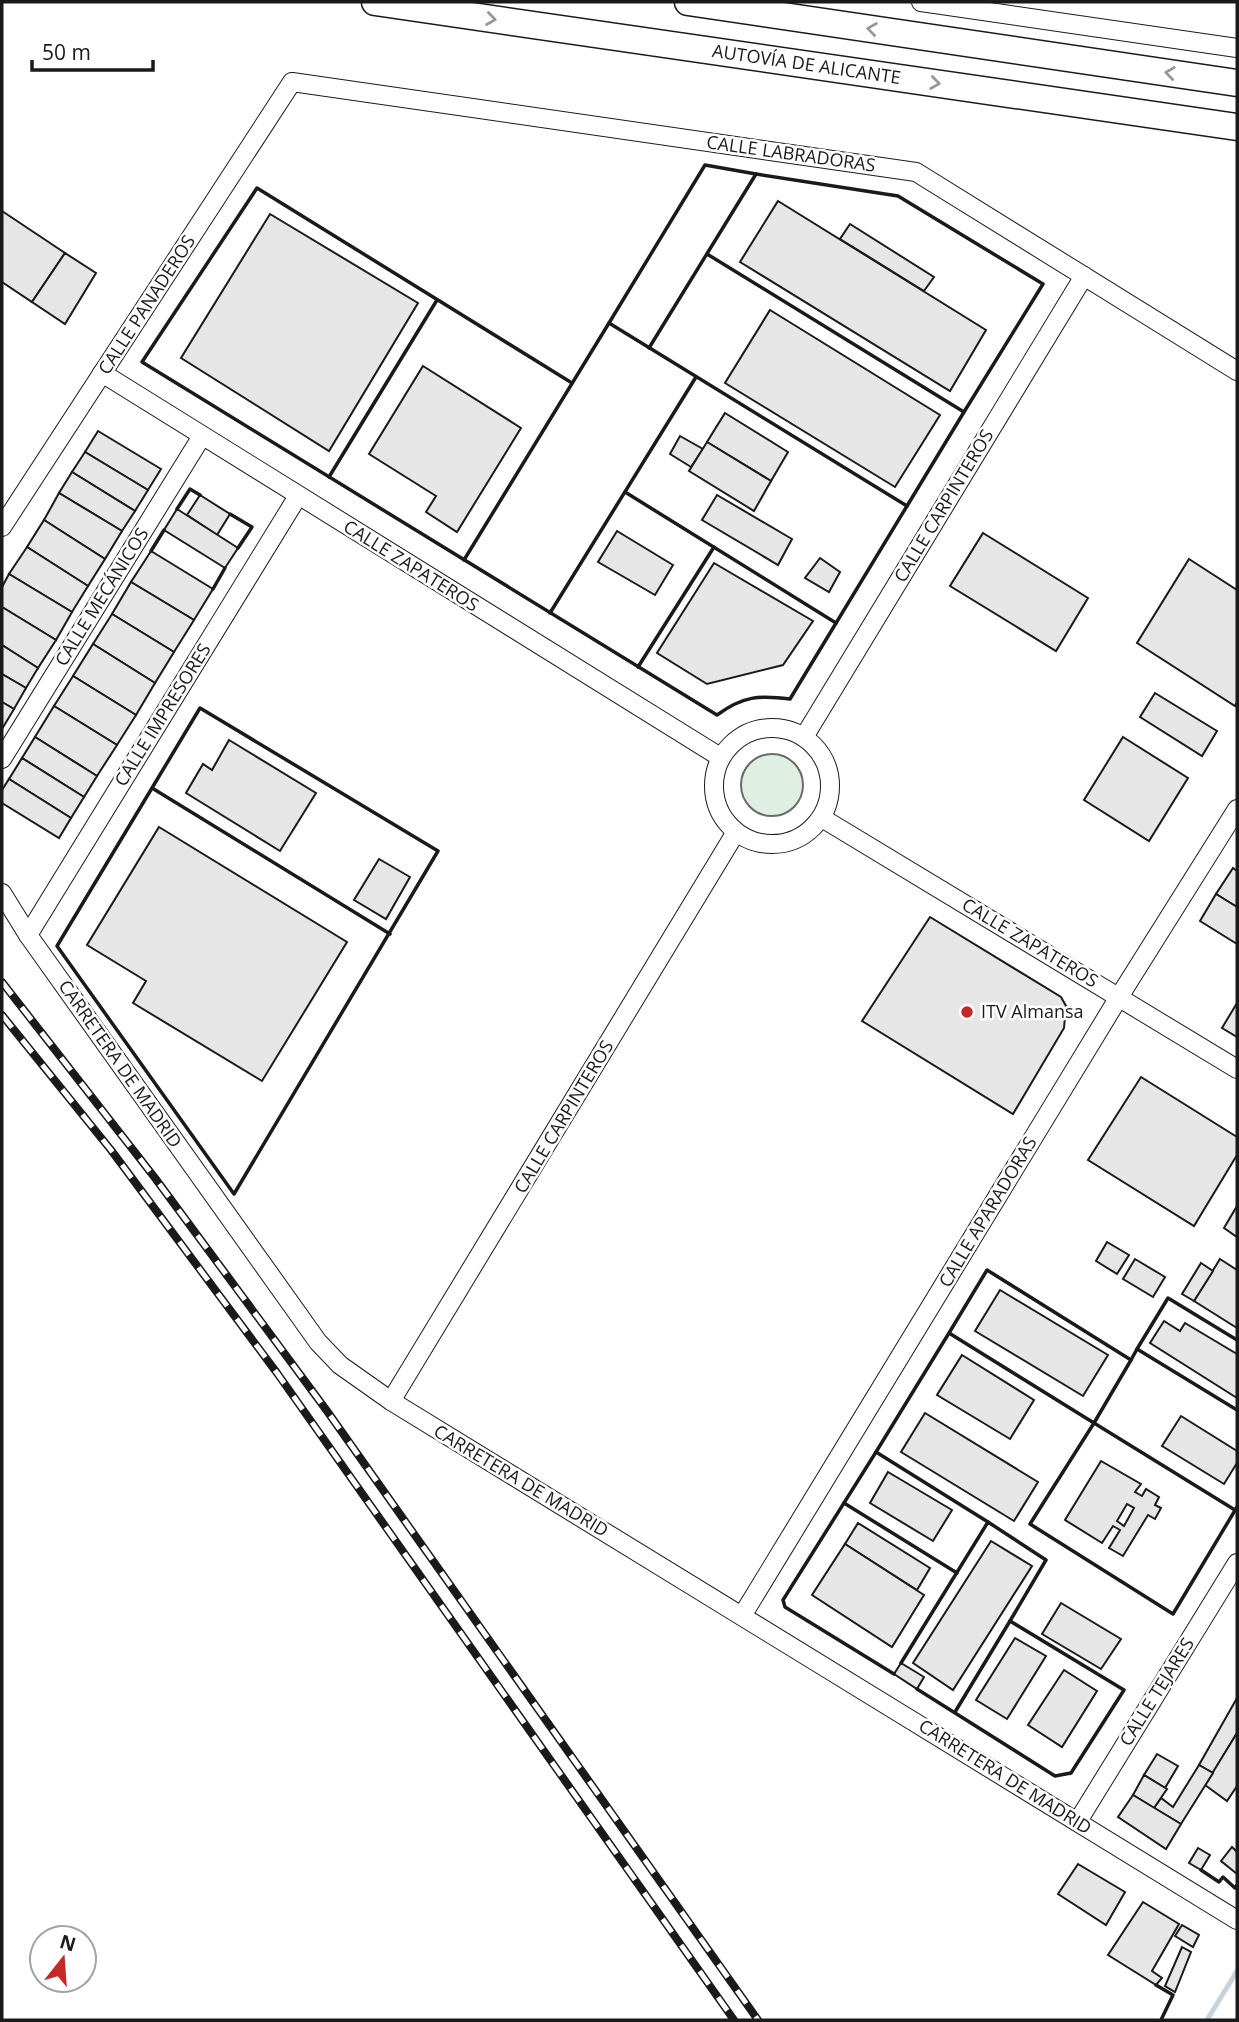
<svg xmlns="http://www.w3.org/2000/svg" width="1239" height="2022" font-family="'Open Sans',sans-serif">
<style>
.green{fill:#e0efe3;stroke:#6a6a6a;stroke-width:2}
.lines{fill:none;stroke-linecap:round;stroke-linejoin:round}
.stream{stroke:#c6d2dc;stroke-width:5}
.building{fill:#e6e6e6;stroke:#1a1a1a;stroke-width:2;fill-rule:evenodd}
.minor-casing{stroke:#1a1a1a;stroke-width:20}
.highway-casing{stroke:#1a1a1a;stroke-width:29}
.minor{stroke:#fff;stroke-width:18}
.highway{stroke:#fff;stroke-width:26}
.rail-casing{stroke:#1a1a1a;stroke-width:8}
.rail{stroke:#fff;stroke-width:5;stroke-dasharray:16;stroke-linecap:butt}
.wall{stroke:#1a1a1a;stroke-width:3.5}
.oneway{stroke:#989898}
.poi-dot{fill:#c62828;stroke:#fff;stroke-width:2.5}
.labels{text-anchor:middle;stroke-width:5;stroke-linejoin:round;paint-order:stroke}
.street-label{font-size:18px;fill:#1a1a1a;stroke:#fff}
.poi-label{font-size:18px;fill:#1a1a1a;stroke:#fff;text-anchor:start}
</style>
<rect width="100%" height="100%" fill="#fff"/>
<circle class="green" cx="772" cy="785" r="31"/>
<g class="lines">
<path class="stream" d="M1207,2020L1237,1971"/>
</g>
<g class="building">
<path d="M778,201L986,330L950,391L740,262Z"/>
<path d="M2,211L65,253L32,302L2,282Z"/>
<path d="M270,214L418,303L329,451L181,358Z"/>
<path d="M850,224L934,277L924,291L840,239Z"/>
<path d="M65,253L96,273L65,324L32,302Z"/>
<path d="M770,310L940,415L895,487L725,383Z"/>
<path d="M423,366L521,428L457,532L426,512L436,496L369,454Z"/>
<path d="M725,413L788,452L771,481L707,442Z"/>
<path d="M98,431L161,469L148,490L85,452Z"/>
<path d="M680,436L703,449L691,467L670,454Z"/>
<path d="M707,442L771,481L754,511L689,471Z"/>
<path d="M85,452L148,490L135,511L72,472Z"/>
<path d="M72,472L135,511L122,531L59,493Z"/>
<path d="M59,493L122,531L105,559L44,520Z"/>
<path d="M200,495L230,514L217,535L187,515Z"/>
<path d="M717,495L792,539L778,565L702,520Z"/>
<path d="M177,509L238,548L225,568L164,530Z"/>
<path d="M44,520L105,559L88,586L27,547Z"/>
<path d="M617,531L673,565L655,595L598,562Z"/>
<path d="M983,533L1088,598L1056,651L950,586Z"/>
<path d="M27,547L88,586L72,612L9,574Z"/>
<path d="M151,551L213,589L194,620L131,582Z"/>
<path d="M820,558L840,572L829,592L805,578Z"/>
<path d="M1189,559L1237,590V702L1235,706L1137,643Z"/>
<path d="M714,563L813,621L783,665L707,684L657,653Z"/>
<path d="M9,574L72,612L56,640L2,607V587Z"/>
<path d="M131,582L194,620L174,652L112,614Z"/>
<path d="M2,607L56,640L38,668L2,645Z"/>
<path d="M112,614L174,652L155,683L93,644Z"/>
<path d="M93,644L155,683L136,715L73,676Z"/>
<path d="M2,645L38,668L26,688L2,674Z"/>
<path d="M2,674L26,688L14,709L2,702Z"/>
<path d="M73,676L136,715L117,745L54,706Z"/>
<path d="M1155,693L1217,731L1202,756L1140,717Z"/>
<path d="M2,702L14,709L2,729Z"/>
<path d="M54,706L117,745L97,776L35,737Z"/>
<path d="M35,737L97,776L84,797L22,758Z"/>
<path d="M1123,737L1188,778L1149,841L1084,800Z"/>
<path d="M229,740L316,793L280,851L186,793L203,764L212,770Z"/>
<path d="M22,758L84,797L71,818L9,779Z"/>
<path d="M9,779L71,818L59,838L2,803V790Z"/>
<path d="M159,827L347,942L262,1081L133,1003L146,981L87,945Z"/>
<path d="M379,859L410,877L386,919L354,900Z"/>
<path d="M1233,868L1237,871V907L1216,894Z"/>
<path d="M1216,894L1237,907V944L1200,921Z"/>
<path d="M930,917L1061,997L1066,1006L1064,1028L1013,1114L862,1021Z"/>
<path d="M1237,1003V1037L1222,1028Z"/>
<path d="M1141,1077L1237,1137V1155L1194,1226L1088,1160Z"/>
<path d="M1237,1206V1237L1224,1228Z"/>
<path d="M1107,1242L1129,1255L1117,1274L1096,1261Z"/>
<path d="M1135,1259L1165,1277L1153,1297L1123,1279Z"/>
<path d="M1220,1259L1237,1270V1328L1194,1301Z"/>
<path d="M1201,1263L1213,1271L1194,1301L1182,1294Z"/>
<path d="M1000,1290L1108,1355L1083,1396L975,1331Z"/>
<path d="M1164,1321L1180,1331L1185,1323L1237,1354V1398L1150,1343Z"/>
<path d="M962,1355L1034,1400L1010,1439L937,1395Z"/>
<path d="M925,1413L1038,1482L1014,1521L901,1452Z"/>
<path d="M1181,1416L1237,1451V1463L1224,1484L1162,1446Z"/>
<path d="M1101,1461L1141,1484L1135,1492L1142,1496L1146,1489L1159,1497L1155,1505L1161,1508L1155,1519L1148,1515L1123,1556L1109,1548L1120,1530L1113,1526L1102,1543L1065,1520ZM1127,1504L1134,1508L1124,1526L1117,1521Z"/>
<path d="M888,1472L952,1510L933,1541L870,1503Z"/>
<path d="M858,1523L930,1568L917,1590L845,1544Z"/>
<path d="M991,1541L1032,1566L953,1690L913,1663Z"/>
<path d="M845,1544L924,1595L892,1647L812,1595Z"/>
<path d="M1061,1603L1121,1639L1101,1669L1042,1634Z"/>
<path d="M1015,1638L1046,1656L1007,1719L976,1700Z"/>
<path d="M901,1663L924,1677L917,1689L894,1674Z"/>
<path d="M1064,1670L1097,1691L1062,1747L1028,1725Z"/>
<path d="M1237,1698V1733L1213,1773L1199,1765Z"/>
<path d="M1237,1733V1786L1227,1801L1205,1785Z"/>
<path d="M1157,1754L1178,1766L1165,1788L1144,1775Z"/>
<path d="M1199,1765L1213,1773L1181,1824L1154,1808L1161,1798L1173,1807Z"/>
<path d="M1144,1775L1167,1789L1154,1808L1133,1795Z"/>
<path d="M1133,1795L1181,1824L1166,1849L1118,1817Z"/>
<path d="M1232,1847L1237,1852V1874L1221,1861Z"/>
<path d="M1198,1848L1210,1855L1201,1870L1189,1863Z"/>
<path d="M1078,1864L1125,1892L1106,1925L1058,1894Z"/>
<path d="M1143,1902L1179,1924L1152,1971L1162,1978L1156,1985L1108,1955Z"/>
<path d="M1182,1925L1199,1935L1193,1947L1175,1936Z"/>
<path d="M1182,1947L1191,1952L1175,1992L1165,1986Z"/>
</g>
<g class="lines">
<defs>
<g id="minor">
<path d="M921,2L1237,48"/>
<path d="M102,373L720,757"/>
<path d="M2,527L292,82L916,172L1237,371"/>
<circle cx="772" cy="786" r="58"/>
<path d="M804,737L1084,276"/>
<path d="M2,759L202,436"/>
<path d="M822,818L1237,1069"/>
<path d="M2,893L28,935L318,1342L340,1365L391,1401L1237,1920"/>
<path d="M28,935L298,496"/>
<path d="M391,1401L736,832"/>
<path d="M742,1616L1119,997L1237,809"/>
<path d="M1078,1821L1237,1563"/>
</g>
<g id="highway">
<path id="s1" d="M375,2L1237,127"/>
<path d="M688,2L1237,83"/>
</g>
</defs>
<use href="#minor" class="minor-casing"/>
<use href="#highway" class="highway-casing"/>
<use href="#minor" class="minor"/>
<use href="#highway" class="highway"/>
<defs>
<g id="rail">
<path d="M2,982L155,1178L327,1411L758,2020"/>
<path d="M2,1015L111,1150L277,1373L734,2020"/>
</g>
</defs>
<use href="#rail" class="rail-casing"/>
<use href="#rail" class="rail"/>
<g class="wall">
<path d="M756,174L705,165L609,323L907,506L964,412"/>
<path d="M649,348L756,174L898,196L1043,284L964,412L707,254"/>
<path d="M572,383L257,188L142,362L717,715C743,696 759,695 790,699L907,506"/>
<path d="M329,477L437,300"/>
<path d="M625,492L836,623"/>
<path d="M177,509L190,489L200,495"/>
<path d="M230,514L252,527L238,548"/>
<path d="M151,551L164,530"/>
<path d="M464,560L609,323"/>
<path d="M213,589L225,568"/>
<path d="M550,613L696,377"/>
<path d="M638,667L714,547"/>
<path d="M152,788L200,708L438,851L234,1194L57,946L152,788L390,934"/>
<path d="M949,1333L987,1270L1131,1360L1094,1423L949,1333L876,1452L988,1522"/>
<path d="M1137,1349L1168,1298L1237,1340"/>
<path d="M1131,1360L1137,1349L1237,1410"/>
<path d="M876,1452L783,1600L785,1607L894,1674"/>
<path d="M844,1503L957,1573"/>
<path d="M1235,1510L1094,1423L1030,1524L1173,1614L1237,1507"/>
<path d="M901,1663L988,1522L1046,1560L1010,1621"/>
<path d="M917,1689L1055,1776L1071,1773L1124,1690L1010,1621L955,1712"/>
<path d="M1201,1870L1219,1882L1223,1877L1235,1888L1237,1885"/>
<path d="M1156,1985L1173,1995L1161,2020"/>
</g>
</g>
<defs><path id="oneway-chevron" d="M-2-3.5L2.5 0L-2 3.5" fill="none" stroke-width="1.6" stroke-linecap="round" stroke-linejoin="round" transform="scale(1.75)"/></defs>
<g class="oneway">
<use href="#oneway-chevron" transform="translate(491 19) rotate(8)"/>
<use href="#oneway-chevron" transform="translate(872 29) rotate(-172)"/>
<use href="#oneway-chevron" transform="translate(1170 73) rotate(-172)"/>
<use href="#oneway-chevron" transform="translate(935 83) rotate(8)"/>
</g>
<circle class="poi-dot" cx="967" cy="1012" r="7"/>
<g class="labels">
<g class="street-label">
<text dy="6" stroke="none"><textPath href="#s1" startOffset="436">AUTOVÍA DE ALICANTE</textPath></text>
<text transform="translate(791 154) rotate(8)" y="6">CALLE LABRADORAS</text>
<text transform="translate(147 305) rotate(-57)" y="6">CALLE PANADEROS</text>
<text transform="translate(944 506) rotate(-59)" y="6">CALLE CARPINTEROS</text>
<text transform="translate(411 566) rotate(32)" y="6">CALLE ZAPATEROS</text>
<text transform="translate(102 597) rotate(-58)" y="6">CALLE MECÁNICOS</text>
<text transform="translate(163 715) rotate(-58)" y="6">CALLE IMPRESORES</text>
<text transform="translate(1030 943) rotate(31)" y="6">CALLE ZAPATEROS</text>
<text transform="translate(120 1064) rotate(55)" y="6">CARRETERA DE MADRID</text>
<text transform="translate(564 1117) rotate(-59)" y="6">CALLE CARPINTEROS</text>
<text transform="translate(988 1212) rotate(-59)" y="6">CALLE APARADORAS</text>
<text transform="translate(521 1481) rotate(31)" y="6">CARRETERA DE MADRID</text>
<text transform="translate(1157 1692) rotate(-58)" y="6">CALLE TEJARES</text>
<text transform="translate(1005 1777) rotate(32)" y="6">CARRETERA DE MADRID</text>
</g>
<g class="poi-label">
<text x="981" y="1018">ITV Almansa</text>
</g>
</g>
<rect width="1239" height="2022" fill="none" stroke="#1a1a1a" stroke-width="7"/>
<g transform="translate(63 1959) rotate(17)"><circle r="33" fill="#ffffff" stroke="#a3a3a3" stroke-width="2"/>
<path d="M0-5L12 26L0 18L-12 26Z" fill="#c62828"/>
<text y="-10" font-size="19" font-weight="bold" text-anchor="middle" fill="#1a1a1a">N</text>
</g>
<path d="M32 60v10h121v-10" fill="none" stroke="#1a1a1a" stroke-width="3.5"/>
<text x="42" y="60" font-size="21" fill="#1a1a1a" stroke="#ffffff" stroke-width="5" paint-order="stroke">50 m</text>
</svg>
